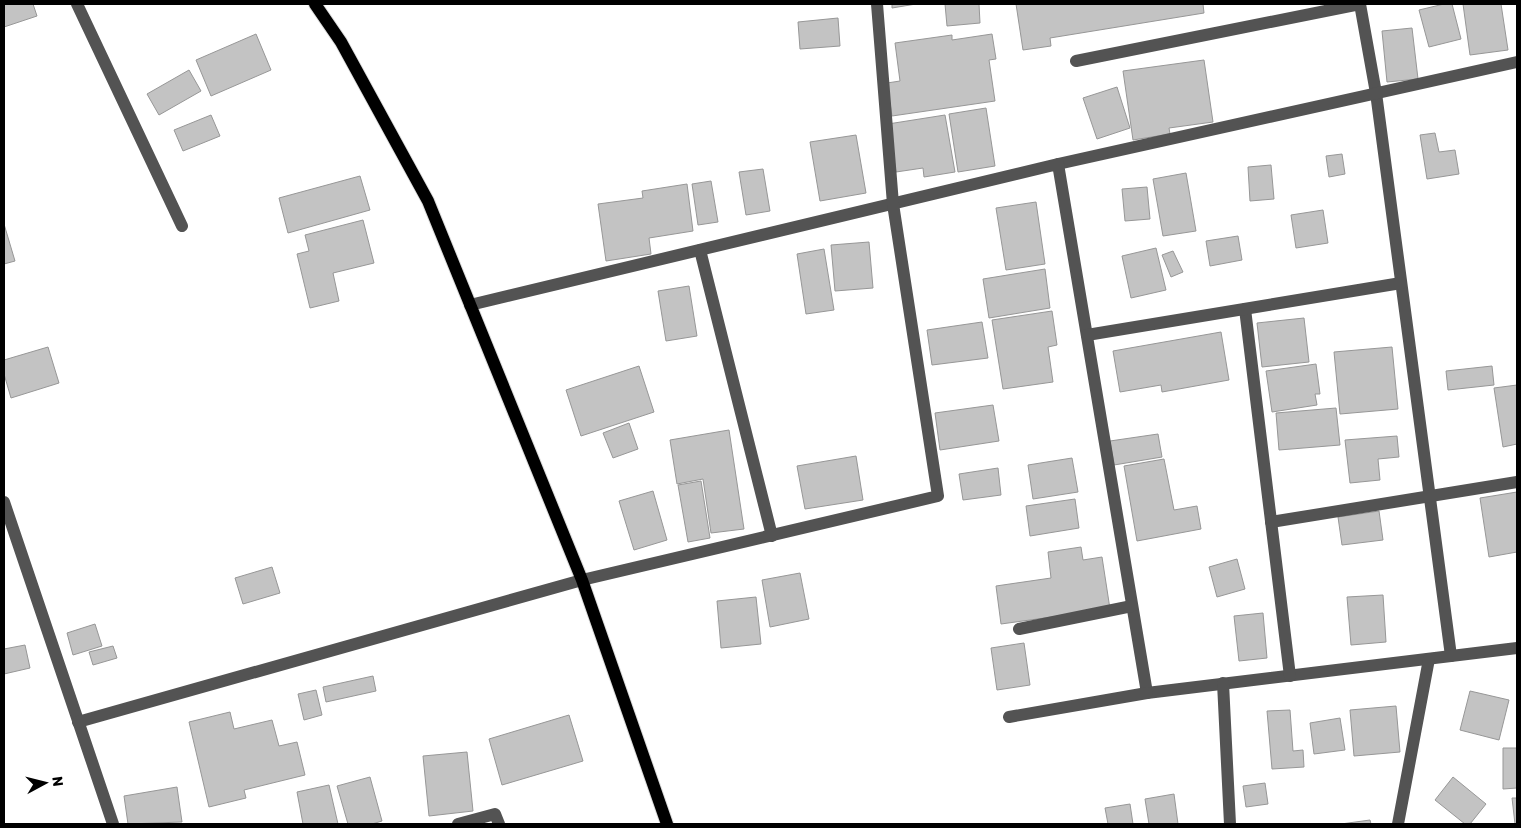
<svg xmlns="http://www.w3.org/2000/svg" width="1521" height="828" font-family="Rubik,sans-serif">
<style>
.building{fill:#c3c3c3;stroke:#979797}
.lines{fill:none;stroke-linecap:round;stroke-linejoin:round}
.major-casing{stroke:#dbdbdb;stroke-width:14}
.minor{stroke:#535353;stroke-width:12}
.major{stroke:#000;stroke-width:12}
</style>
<rect width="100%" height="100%" fill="#fff"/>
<g class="building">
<path d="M4,4H33L37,16L4,27Z"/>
<path d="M892,4H916L892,8Z"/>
<path d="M945,4H979L980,23L947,26Z"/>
<path d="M1016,4H1203L1204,13L1050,38L1051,46L1023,50Z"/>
<path d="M1444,4H1452L1461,39L1429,47L1419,10Z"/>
<path d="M1463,4H1501L1508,50L1470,55Z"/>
<path d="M838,18L840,46L800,49L798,22Z"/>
<path d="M1412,28L1418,79L1387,82L1382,31Z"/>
<path d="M256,34L271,70L211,96L196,60Z"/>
<path d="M992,34L996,59L989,60L995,101L892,116L887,83L900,81L895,43L952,35V40Z"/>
<path d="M1204,60L1213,122L1169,128L1170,134L1133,140L1123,71Z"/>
<path d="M189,70L201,91L159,115L147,94Z"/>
<path d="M1117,87L1130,128L1097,139L1083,98Z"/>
<path d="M986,108L995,166L958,172L949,114Z"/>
<path d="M211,115L220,136L183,151L174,130Z"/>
<path d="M945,115L955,172L924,177L923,168L896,172L888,124Z"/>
<path d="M1435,133L1439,152L1455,150L1459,174L1427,179L1420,135Z"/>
<path d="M856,135L866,193L820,201L810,142Z"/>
<path d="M1342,154L1345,174L1329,177L1326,156Z"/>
<path d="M1271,165L1274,199L1250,201L1248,167Z"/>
<path d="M763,169L770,211L746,215L739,172Z"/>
<path d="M1186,173L1196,231L1163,236L1153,179Z"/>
<path d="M360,176L370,210L288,233L279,198Z"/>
<path d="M711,181L718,222L698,225L692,184Z"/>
<path d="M687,184L693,231L649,238L651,254L606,261L598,204L643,198L642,191Z"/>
<path d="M1147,187L1150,219L1125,221L1122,189Z"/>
<path d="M1036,202L1045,264L1006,270L996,208Z"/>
<path d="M1323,210L1328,243L1296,248L1291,215Z"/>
<path d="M363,220L374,263L333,273L339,301L310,308L297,254L309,251L305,235Z"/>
<path d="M4,224L15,261L4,264Z"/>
<path d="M1238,236L1242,260L1210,266L1206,241Z"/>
<path d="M869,242L873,288L835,291L831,245Z"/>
<path d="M1156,248L1166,290L1131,298L1122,256Z"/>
<path d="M824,249L834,310L806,314L797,254Z"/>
<path d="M1173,251L1183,272L1171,277L1162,255Z"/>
<path d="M1045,269L1050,308L989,318L983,279Z"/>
<path d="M689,286L697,336L666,341L658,291Z"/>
<path d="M1052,311L1057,345L1048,347L1053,382L1003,389L992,320Z"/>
<path d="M1304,318L1309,362L1262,367L1257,323Z"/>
<path d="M982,322L988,358L932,365L927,330Z"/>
<path d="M1221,332L1229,380L1162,392L1161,385L1120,392L1113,351Z"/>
<path d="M48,347L59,383L11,398L4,374V360Z"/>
<path d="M1392,347L1398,409L1340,414L1334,352Z"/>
<path d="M1316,364L1320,394H1315L1317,405L1272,412L1266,371Z"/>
<path d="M639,366L654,412L581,436L566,390Z"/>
<path d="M1492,366L1494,385L1448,390L1446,371Z"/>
<path d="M1517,385V444L1503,447L1494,388Z"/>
<path d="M993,405L999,441L940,450L935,413Z"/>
<path d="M1336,408L1340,445L1279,450L1276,413Z"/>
<path d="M629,423L638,449L613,458L603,433Z"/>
<path d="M729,430L744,529L711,533L703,479L677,484L670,440Z"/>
<path d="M1158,434L1162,457L1114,465L1110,441Z"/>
<path d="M1397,436L1399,457L1378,459L1380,480L1350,483L1345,440Z"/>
<path d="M856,456L863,500L805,509L797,466Z"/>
<path d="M1072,458L1078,492L1033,499L1028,465Z"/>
<path d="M1164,459L1174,510L1197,506L1201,529L1137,541L1124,466Z"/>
<path d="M998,468L1001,495L963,500L959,474Z"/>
<path d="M701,481L710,538L688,542L678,485Z"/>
<path d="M653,491L667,540L634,550L619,501Z"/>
<path d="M1517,492V552L1489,557L1480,498Z"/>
<path d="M1075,499L1079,528L1030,536L1026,506Z"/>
<path d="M1379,511L1383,540L1342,545L1338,517Z"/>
<path d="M1081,547L1083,560L1102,557L1110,609L1001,624L996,586L1051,578L1048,552Z"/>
<path d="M1237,559L1245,589L1217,597L1209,567Z"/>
<path d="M272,567L280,593L243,604L235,578Z"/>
<path d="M800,573L809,619L770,627L762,580Z"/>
<path d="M1383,595L1386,642L1351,645L1347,597Z"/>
<path d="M756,597L761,644L721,648L717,601Z"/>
<path d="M1263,613L1267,658L1239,661L1234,616Z"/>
<path d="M95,624L102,646L73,655L67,633Z"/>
<path d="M1024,643L1030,685L997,690L991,648Z"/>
<path d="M25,645L30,668L4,674V649Z"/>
<path d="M113,646L117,658L93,665L89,652Z"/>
<path d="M373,676L376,691L326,702L323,687Z"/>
<path d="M316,690L322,715L304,720L298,694Z"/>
<path d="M1470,691L1509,700L1499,740L1460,730Z"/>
<path d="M1396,706L1400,752L1354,756L1350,710Z"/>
<path d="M1290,710L1293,751L1303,750L1304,767L1272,769L1267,711Z"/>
<path d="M230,712L234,729L272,720L279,746L297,742L305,775L244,790L246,798L209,807L189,722Z"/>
<path d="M569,715L583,761L502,785L489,739Z"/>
<path d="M1340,718L1345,750L1314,754L1310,723Z"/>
<path d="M1503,748H1517V788L1503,789Z"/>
<path d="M467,752L473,811L429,816L423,756Z"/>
<path d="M370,777L382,821L372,824H348L337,786Z"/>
<path d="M1453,777L1486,804L1470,824H1465L1435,800Z"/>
<path d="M1265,783L1268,804L1246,807L1243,786Z"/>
<path d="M329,785L338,824H303L297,792Z"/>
<path d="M177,787L182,822L128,824L124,796Z"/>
<path d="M1174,794L1178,824H1149L1145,799Z"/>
<path d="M1512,798H1517V824H1515Z"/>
<path d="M1130,804L1133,824H1108L1105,808Z"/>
<path d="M1370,820L1371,824H1341Z"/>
</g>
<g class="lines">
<defs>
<path id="major" d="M315,4L341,42L428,201L582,580L667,824"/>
</defs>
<use href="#major" class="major-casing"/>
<g class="minor">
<path d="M77,4L182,226"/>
<path d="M1360,4L1376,93L1451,656"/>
<path d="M1076,61L1360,4"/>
<path d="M1058,164L1517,62"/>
<path d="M700,250L772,536"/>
<path d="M470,305L1058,164L1147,693L1517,648"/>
<path d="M1245,309L1290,676"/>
<path d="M1087,335L1401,283"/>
<path d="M4,502L113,824"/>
<path d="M1271,522L1517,482"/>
<path d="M1019,629L1132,606"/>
<path d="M1223,683L1230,824"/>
<path d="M1009,717L1147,693"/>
<path d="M78,722L582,580L938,496L893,204L877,4"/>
<path d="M458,824L495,814L499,824"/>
<path d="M1398,824L1429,659"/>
</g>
<use href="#major" class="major"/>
</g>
<rect width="1521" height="828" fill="none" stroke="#000000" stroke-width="10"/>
<g transform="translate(45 783) rotate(83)" stroke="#ffffff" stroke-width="4" paint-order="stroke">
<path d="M0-4L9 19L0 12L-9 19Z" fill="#000000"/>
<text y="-8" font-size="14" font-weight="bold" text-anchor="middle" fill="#000000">N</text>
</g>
</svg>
